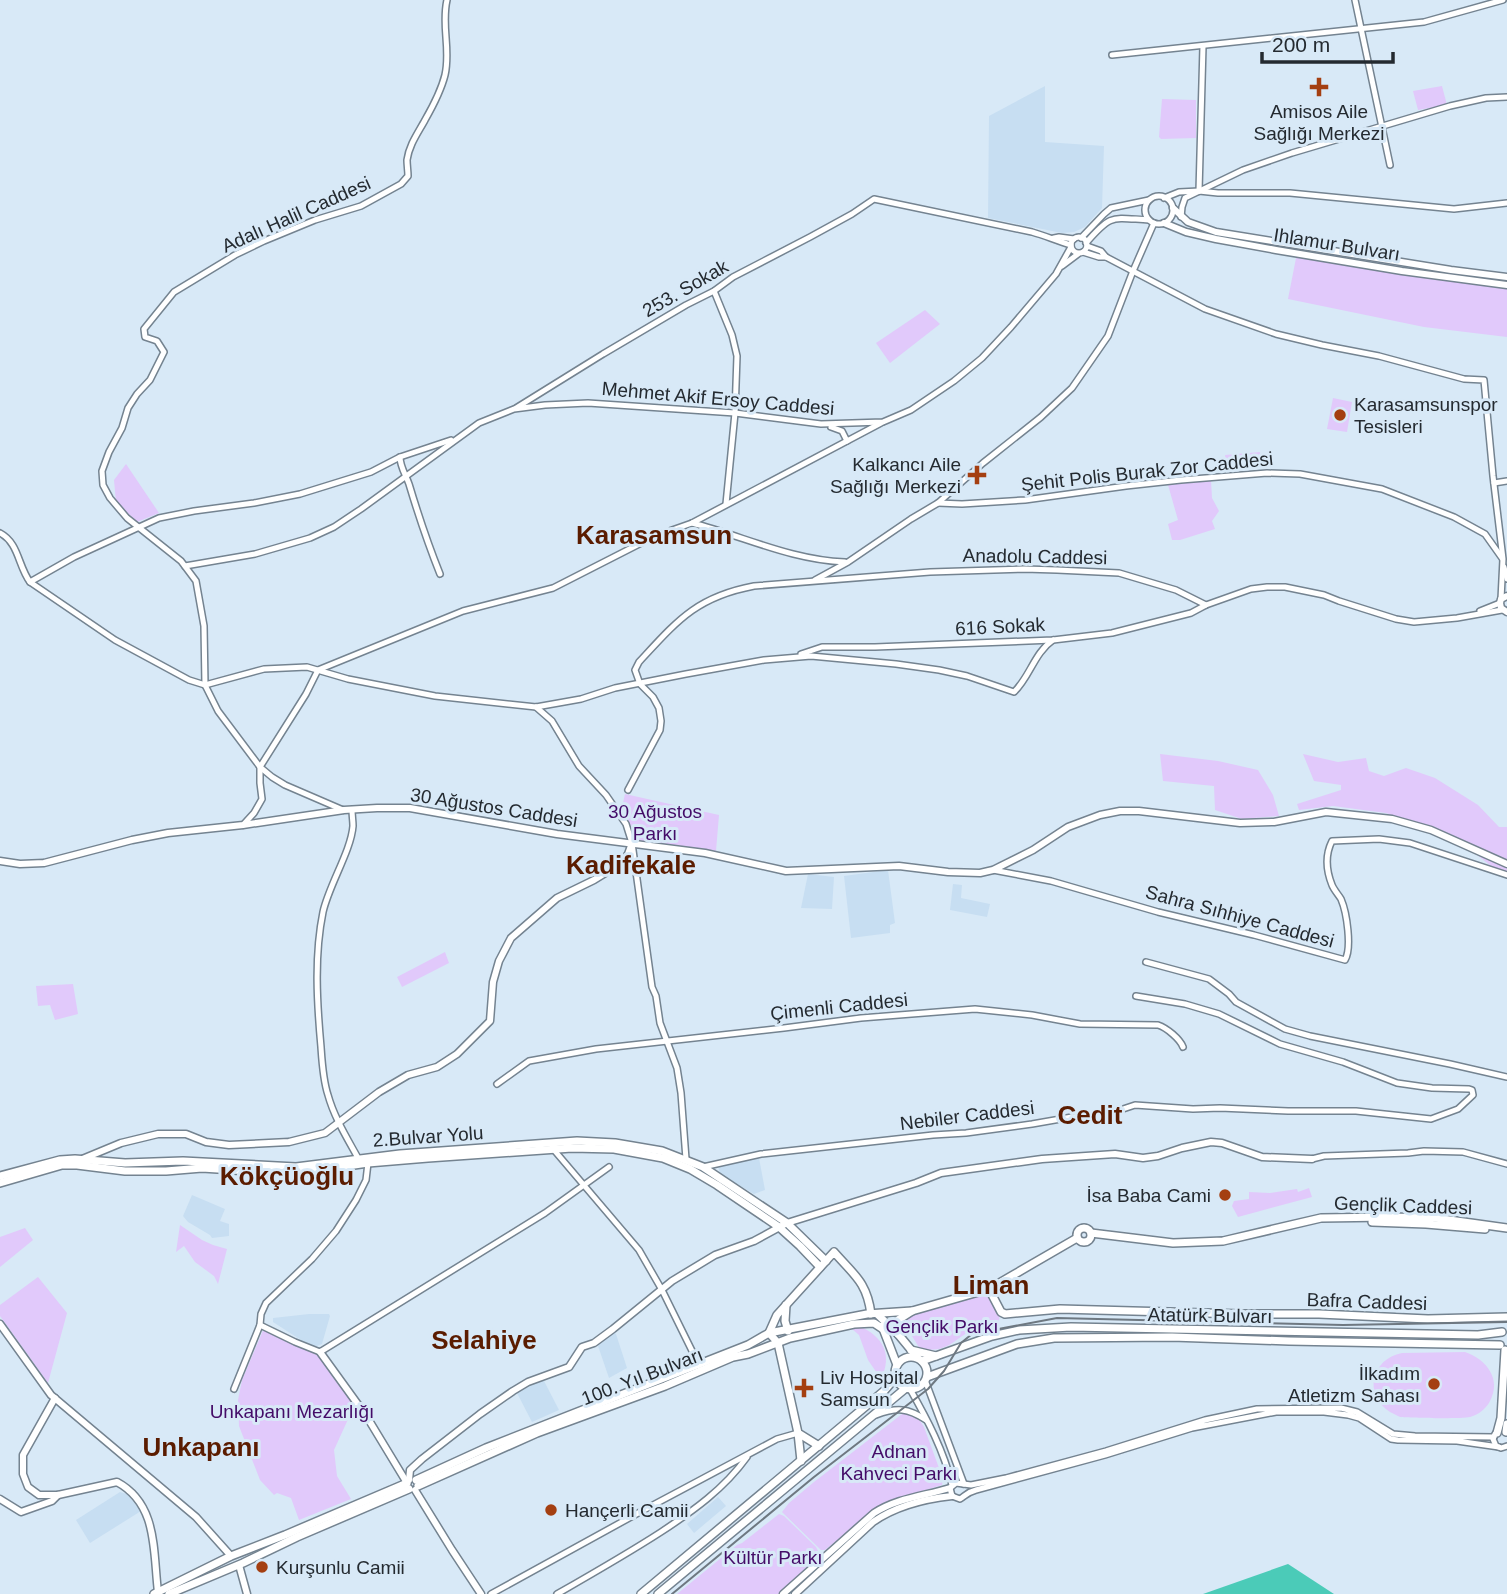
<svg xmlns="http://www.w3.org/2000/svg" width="1507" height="1594" font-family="Helvetica,sans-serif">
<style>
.built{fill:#c7def2}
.green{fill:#e1c9fb}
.water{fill:#4bcbb8}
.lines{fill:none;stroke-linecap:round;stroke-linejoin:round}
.tertiary-casing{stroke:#748390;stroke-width:8}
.secondary-casing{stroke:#748390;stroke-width:9}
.primary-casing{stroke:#748390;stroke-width:10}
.tertiary{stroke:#fff;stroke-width:5}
.secondary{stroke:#fff;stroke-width:6}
.primary{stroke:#fff;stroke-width:7}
.tram{stroke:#6e7881;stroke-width:2}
.poi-dot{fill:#a43f11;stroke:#d8e9f7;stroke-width:2.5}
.labels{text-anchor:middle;stroke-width:6;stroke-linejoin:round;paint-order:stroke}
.poi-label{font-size:19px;fill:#242a30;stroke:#d8e9f7;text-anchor:start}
.street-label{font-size:19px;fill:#242a30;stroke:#d8e9f7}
.park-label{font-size:19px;fill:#440c68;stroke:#d8e9f7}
.district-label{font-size:26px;font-weight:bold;fill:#5b1c00;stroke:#d8e9f7}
</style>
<rect width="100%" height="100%" fill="#d8e9f7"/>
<g class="built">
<path d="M1045,86V142L1104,146L1102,208L1085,227L1074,232L1062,233L988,218L989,116Z"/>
<path d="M888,870L895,923L890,925V933L851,938L844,876Z"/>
<path d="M808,874L834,877L832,909L801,908Z"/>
<path d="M953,884L962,885L961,898L990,904L987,917L950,910Z"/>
<path d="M759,1158L765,1190L754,1194L720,1174L718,1166Z"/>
<path d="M192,1195L225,1209L220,1221L229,1224V1236L212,1238L210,1235L188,1222L183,1216Z"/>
<path d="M309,1314H329L330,1316L322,1344L314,1347L301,1342V1340L273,1322V1318Z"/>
<path d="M613,1331L616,1334L627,1368L609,1378L597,1343Z"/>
<path d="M543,1379L559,1410L532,1422L517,1393Z"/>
<path d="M120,1492L127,1494L141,1511L90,1543L76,1520Z"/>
<path d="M718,1497L726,1506L694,1533L687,1524Z"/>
</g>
<g class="green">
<path d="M1442,86L1447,105L1418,110L1413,91Z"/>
<path d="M1162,99L1196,100V138L1161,139L1159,137Z"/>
<path d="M1297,253L1379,271L1507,289V337L1424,327L1288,299Z"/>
<path d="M925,310L940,324L890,363L876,343Z"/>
<path d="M1333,398L1352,402L1347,432L1327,429Z"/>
<path d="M1260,452L1262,466L1227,470L1225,455Z"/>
<path d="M126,464L159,513L137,522L116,502L114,480Z"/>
<path d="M1211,480L1212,498L1219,511L1212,521L1215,529L1180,540H1172L1168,524L1178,520L1168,485Z"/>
<path d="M1160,754L1218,761L1258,770L1273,795L1279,816L1242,819L1215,810L1214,786L1163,781Z"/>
<path d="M1303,754L1338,762L1366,758L1369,771L1384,776L1406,768L1435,778L1478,805L1499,827H1507V879L1455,837L1386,813L1333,806L1299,810L1297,804L1341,790V785L1314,781Z"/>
<path d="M625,794L719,815L716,851L638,841L622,807Z"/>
<path d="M445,952L449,963L402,987L397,977Z"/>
<path d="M73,984L78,1014L55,1020L50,1005L38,1006L36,986Z"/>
<path d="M1309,1188L1312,1197L1238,1217L1232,1206L1234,1201L1249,1199V1192L1270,1193L1297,1189L1298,1192Z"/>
<path d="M180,1225L202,1240L213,1245L227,1249L218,1284L214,1276L195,1262L184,1246L176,1252Z"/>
<path d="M25,1228L33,1240L0,1267V1237Z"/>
<path d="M38,1277L67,1313L48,1383L0,1316V1305Z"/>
<path d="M975,1295L991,1298L1000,1315L998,1325C990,1325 981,1326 974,1329C952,1340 949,1353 920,1349L904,1323L912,1313Z"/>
<path d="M859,1326C883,1336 893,1355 881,1379L868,1360L859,1335L851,1328Z"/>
<path d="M264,1328L319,1356L355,1404L334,1450L337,1476L351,1499L299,1520L291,1498L277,1493L274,1495L260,1480L239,1426L238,1400L242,1380Z"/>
<path d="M1465,1352C1486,1359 1502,1379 1490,1401C1486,1409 1478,1415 1470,1417C1462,1419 1408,1418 1400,1417C1398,1416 1392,1413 1390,1412C1363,1395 1371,1359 1402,1353Z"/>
<path d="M906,1411L917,1416L924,1427L943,1479L942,1485L883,1503L825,1550H821L782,1512L789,1503L814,1482Z"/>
<path d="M779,1514L784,1516L816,1547L819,1553L818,1559L779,1594H677L737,1545L742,1543Z"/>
</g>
<path class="water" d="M1288,1564L1334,1594H1203Z"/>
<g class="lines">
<defs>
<g id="tertiary">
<path d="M1355,0L1390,165"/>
<path d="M1112,55L1424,22L1503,0"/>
<path d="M1199,191L1203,46"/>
<circle cx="1159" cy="210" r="14"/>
<path d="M1164,198L1179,192L1199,191L1218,193H1290L1454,209L1507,203"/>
<path d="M1181,217L1182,207L1185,198L1243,170L1292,153L1450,106L1486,98L1507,97"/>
<circle cx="1079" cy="245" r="8"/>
<path d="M1054,238L1059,237L1074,239"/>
<path d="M1081,238L1104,214L1111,208L1149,200"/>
<path d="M1086,243C1112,213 1112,218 1149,220"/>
<path d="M1087,246L1101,251L1106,257L1205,309L1276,334L1322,345L1379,356L1464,379L1484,380L1493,476L1503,559L1501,599"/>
<path d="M1083,252L1099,257H1106"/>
<path d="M1062,266L1078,254"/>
<path d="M714,291L732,335L737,356L735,413L726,504"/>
<path d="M516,408L603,354L686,305L714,291L733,277L810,237L852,214L874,199L1032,232C1046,236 1057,241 1071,245"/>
<path d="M831,427L842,431L847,441"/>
<path d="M400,457C400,467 406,475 409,484C418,514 428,544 440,574"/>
<path d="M1494,483L1507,481"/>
<path d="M938,503L962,504L1025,500L1126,486L1181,480L1267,473L1300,474L1382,489L1454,517L1485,534L1502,558"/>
<path d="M692,523C743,536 791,560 845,562"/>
<path d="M0,533C19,543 18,566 30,582L115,640L189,680L205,685L264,669L307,667L348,679L435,696L536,707L581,699L615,688L686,674L764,660L811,656L896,664L939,670L967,676L1014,692C1030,677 1034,653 1053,640"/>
<path d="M185,566L255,554L310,538L334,527L361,509L479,423L514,409L545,405L588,403L735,413L821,424L883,422L911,410L954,381L982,358L1011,327L1056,274L1071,247"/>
<path d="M1504,567L1507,579"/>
<path d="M815,580L848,562L911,519L938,503L983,463L1041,417L1072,388L1108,336L1133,271L1154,223"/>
<path d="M30,582L74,557L159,518L194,511L254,503L300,494L371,472L400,457L451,440"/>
<path d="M1480,611L1500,603"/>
<path d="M801,654L822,647H875L1053,640L1112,633L1191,613L1206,605L1251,589L1267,587H1285L1324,595L1339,601L1396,619L1414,622L1457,618L1502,610"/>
<path d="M536,707L552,721L579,766L606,795L626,824L632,843L652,987L656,996L660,1023L677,1068L681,1093L686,1159"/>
<path d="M628,790L660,730L661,721L659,708L653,697L640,684L635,670L639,662C677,621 696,597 754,586L930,572L1024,569L1057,570L1119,573L1176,590L1206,605"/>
<path d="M343,810L285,785L272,777L260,767L218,711L205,685L204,626L196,581L181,561L127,518L110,498L103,485L102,471L109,452L122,428L128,408L137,394L150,380L164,352L157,341L145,337L144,329L174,292L235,255L264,241L315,220L361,206L401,184L408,176C408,171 407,165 407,160C409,145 418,133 425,120C433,106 441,91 445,75C451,49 441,26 447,0"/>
<path d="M352,810C352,815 353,821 353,826C351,851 329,885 323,912C314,956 317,1003 321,1047C322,1062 323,1080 328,1095C334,1117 347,1138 358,1158"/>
<path d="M243,825L254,813L262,799L260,783V767L306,694L318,670L463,611L553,588L655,536L692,523L881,423"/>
<path d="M993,870L1051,881L1158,912L1254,935L1345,960C1352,948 1347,913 1341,899C1338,894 1334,890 1332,885C1326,870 1325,855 1332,841L1379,839L1410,843L1507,875"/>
<path d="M1146,962L1209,979L1229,994L1236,1002L1285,1029L1310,1036L1450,1064L1507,1077"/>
<path d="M497,1084L529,1061L596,1049L784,1028L861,1018L975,1009L1032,1015L1080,1024L1158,1025C1167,1028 1180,1039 1183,1047"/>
<path d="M554,1150L639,1250L662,1290L699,1365"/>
<path d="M1312,1159L1324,1156L1408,1153L1424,1151L1463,1152L1507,1164"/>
<path d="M703,1167L761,1154L933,1135L966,1133L1032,1124L1072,1117L1108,1114L1135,1105L1193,1109L1220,1108L1288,1111H1356L1431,1119L1458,1109L1473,1095L1472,1090L1469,1089L1432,1088L1397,1083L1343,1062L1280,1044L1219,1014L1185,1004L1136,996"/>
<path d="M260,1325L295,1342L320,1352L545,1213L609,1167"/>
<path d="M925,1380L964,1484"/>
<path d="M234,1389L260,1325L261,1314L266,1303L312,1259L336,1231L356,1200L366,1180L368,1163"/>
<path d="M910,1389C927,1419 944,1451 952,1485"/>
<path d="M876,1415C897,1407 908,1408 926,1420"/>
<path d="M1495,1434L1493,1439L1496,1446L1501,1448L1507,1446"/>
<path d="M1494,1437L1415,1436L1393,1434L1357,1412L1341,1408L1257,1409L1205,1420L1106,1451L1006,1478L971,1485L956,1483L950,1488L952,1496L960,1499C966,1495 968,1492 976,1490L1105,1455L1192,1428L1276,1412H1324L1348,1415L1359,1418L1391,1439L1398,1440L1457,1441L1499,1447"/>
<path d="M491,1594L640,1512L777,1439L798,1433"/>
<path d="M557,1594C592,1574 627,1554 661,1532C693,1511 724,1489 747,1457"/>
</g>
<g id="secondary">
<path d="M1173,208L1188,222L1216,232L1451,270L1507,277"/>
<path d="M1164,223L1186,232L1216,239L1276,250L1402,271L1507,285"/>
<path d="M1507,596L1501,599L1500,603L1501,608L1507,612"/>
<path d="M0,861L20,864L44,863L132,840L168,833L243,825L344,810L377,808H410L557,834L705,853L786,871L899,866L948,872L980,873L993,870L1033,850L1068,827L1100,815L1120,811H1139L1240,823L1274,822L1326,812L1392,819L1431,830L1507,864"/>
<path d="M80,1160L121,1143L158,1134H186L206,1142L229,1145L289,1142L325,1133L379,1092L408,1075L437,1067L457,1054L490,1021L493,982L499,961L511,938L557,898L594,880L620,864L628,854L632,843"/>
<path d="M0,1324L51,1395L196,1517L231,1556"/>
<path d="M320,1352L367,1417L407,1483"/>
<path d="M55,1398L23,1455V1474L28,1487L39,1495H58L117,1482C158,1504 153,1551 158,1592"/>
<path d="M409,1480L410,1470L422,1459L480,1414L513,1391L528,1382L569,1367L582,1347L594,1343L613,1329L672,1281L715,1255L754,1241L787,1223L916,1183L941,1173L1042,1159L1115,1154L1143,1158L1158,1156L1182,1148L1211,1142L1222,1143L1262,1157L1312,1159"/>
<path d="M415,1490L452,1550L481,1594"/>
<path d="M0,1499L21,1512L52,1501L58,1495"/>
<path d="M239,1565L247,1594"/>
<path d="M783,1594L874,1513C897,1498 924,1496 950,1488"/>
<path d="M795,1594L873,1522C896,1506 924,1499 952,1496"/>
</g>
<g id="primary">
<path d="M0,1176L60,1160L75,1159L125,1163L183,1161L296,1167L400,1154L577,1141L615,1143L662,1151L703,1167L787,1223L826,1261"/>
<path d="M0,1183L62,1165H77L125,1171H166L202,1168L293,1174L368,1163L428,1158L572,1148L614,1149L663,1158L690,1169L717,1185L779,1227L800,1246L820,1267"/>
<path d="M1372,1222L1426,1224L1485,1229"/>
<circle cx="1084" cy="1235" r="7"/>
<path d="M1091,1233L1173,1243L1223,1241L1321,1218L1389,1217L1435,1218L1507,1228"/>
<path d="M989,1289L1001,1312L1005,1314L1060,1309L1242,1314H1319L1428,1319L1507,1317"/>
<path d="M786,1305L785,1321L788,1331"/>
<path d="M877,1314L898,1334L917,1357"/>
<path d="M882,1326L897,1365"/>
<path d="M898,1334V1320L912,1311L989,1289L1077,1238"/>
<path d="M911,1350L936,1356"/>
<circle cx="911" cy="1373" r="16"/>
<path d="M922,1361L992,1336L1019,1330L1071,1327L1478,1335L1502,1332"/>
<path d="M927,1377L1017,1344L1054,1338L1172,1337L1289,1341L1500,1345"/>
<path d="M1506,1432L1507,1424"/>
<path d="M798,1433L801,1461"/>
<path d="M1497,1433L1501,1418L1505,1350"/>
<path d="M819,1446L798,1433L778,1343L769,1333L777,1315L834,1252C854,1275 867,1282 871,1314"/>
<path d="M416,1480L486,1448L748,1345L769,1333L867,1314L912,1311"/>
<path d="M418,1486L537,1433L665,1386L733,1357L748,1354L790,1338L854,1324L874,1323L883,1329"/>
<path d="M154,1594L231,1556L285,1535L407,1483"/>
<path d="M169,1594L243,1563L297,1537L409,1489"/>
<path d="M641,1594L884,1391L896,1377"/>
<path d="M658,1594L906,1388"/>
</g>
</defs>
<use href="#tertiary" class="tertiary-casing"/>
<use href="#secondary" class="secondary-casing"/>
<use href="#primary" class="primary-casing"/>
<use href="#tertiary" class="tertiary"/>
<use href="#secondary" class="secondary"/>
<use href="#primary" class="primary"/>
<path class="tram" d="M672,1594L814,1477L928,1389L944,1371L961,1343L972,1334L1057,1318L1343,1325L1507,1322"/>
</g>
<g class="poi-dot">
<path d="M1315.5 76.5h7v7h7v7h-7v7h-7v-7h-7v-7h7z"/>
<circle cx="1340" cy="415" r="7"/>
<path d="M973.5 464.5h7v7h7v7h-7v7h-7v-7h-7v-7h7z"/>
<circle cx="1225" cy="1195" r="7"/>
<circle cx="1434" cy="1384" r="7"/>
<path d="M800.5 1377.5h7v7h7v7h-7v7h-7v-7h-7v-7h7z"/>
<circle cx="551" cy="1510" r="7"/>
<circle cx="262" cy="1567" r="7"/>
</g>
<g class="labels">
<g class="poi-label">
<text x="1319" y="118" text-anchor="middle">Amisos Aile<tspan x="1319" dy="22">Sağlığı Merkezi</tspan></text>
<text x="1354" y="411">Karasamsunspor<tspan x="1354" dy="22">Tesisleri</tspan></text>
<text x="961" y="471" text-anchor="end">Kalkancı Aile<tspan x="961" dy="22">Sağlığı Merkezi</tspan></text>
<text x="1211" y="1202" text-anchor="end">İsa Baba Cami</text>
<text x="1420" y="1380" text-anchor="end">İlkadım<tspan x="1420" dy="22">Atletizm Sahası</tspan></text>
<text x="820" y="1384">Liv Hospital<tspan x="820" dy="22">Samsun</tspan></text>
<text x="565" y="1517">Hançerli Camii</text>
<text x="276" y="1574">Kurşunlu Camii</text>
</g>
<g class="street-label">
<text transform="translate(296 214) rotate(-24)" y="7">Adalı Halil Caddesi</text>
<text transform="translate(1337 244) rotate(9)" y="7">Ihlamur Bulvarı</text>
<text transform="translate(685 288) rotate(-30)" y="7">253. Sokak</text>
<text transform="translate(718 398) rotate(5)" y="7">Mehmet Akif Ersoy Caddesi</text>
<text transform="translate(1147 471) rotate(-6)" y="7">Şehit Polis Burak Zor Caddesi</text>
<text transform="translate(1035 556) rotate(1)" y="7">Anadolu Caddesi</text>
<text transform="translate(1000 626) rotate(-3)" y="7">616 Sokak</text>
<text transform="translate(494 807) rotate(9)" y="7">30 Ağustos Caddesi</text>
<text transform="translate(1240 916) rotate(15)" y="7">Sahra Sıhhiye Caddesi</text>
<text transform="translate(839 1006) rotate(-6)" y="7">Çimenli Caddesi</text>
<text transform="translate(967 1115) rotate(-7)" y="7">Nebiler Caddesi</text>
<text transform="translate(428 1136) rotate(-4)" y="7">2.Bulvar Yolu</text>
<text transform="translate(1403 1205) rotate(2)" y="7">Gençlik Caddesi</text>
<text transform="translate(1367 1301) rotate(2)" y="7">Bafra Caddesi</text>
<text transform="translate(1210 1315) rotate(1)" y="7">Atatürk Bulvarı</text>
<text transform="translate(642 1376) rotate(-21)" y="7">100. Yıl Bulvarı</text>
</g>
<g class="park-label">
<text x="655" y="818">30 Ağustos<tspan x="655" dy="22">Parkı</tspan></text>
<text x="942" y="1333">Gençlik Parkı</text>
<text x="292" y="1418">Unkapanı Mezarlığı</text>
<text x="899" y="1458">Adnan<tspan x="899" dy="22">Kahveci Parkı</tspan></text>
<text x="773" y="1564">Kültür Parkı</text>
</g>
<g class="district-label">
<text x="654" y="544">Karasamsun</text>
<text x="631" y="874">Kadifekale</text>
<text x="1090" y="1124">Cedit</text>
<text x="287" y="1185">Kökçüoğlu</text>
<text x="991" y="1294">Liman</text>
<text x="484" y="1349">Selahiye</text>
<text x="201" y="1456">Unkapanı</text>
</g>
</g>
<path d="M1262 52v10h131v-10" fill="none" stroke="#242a30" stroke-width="3.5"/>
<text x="1272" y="52" font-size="21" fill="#242a30" stroke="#d8e9f7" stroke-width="5" paint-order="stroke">200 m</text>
</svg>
